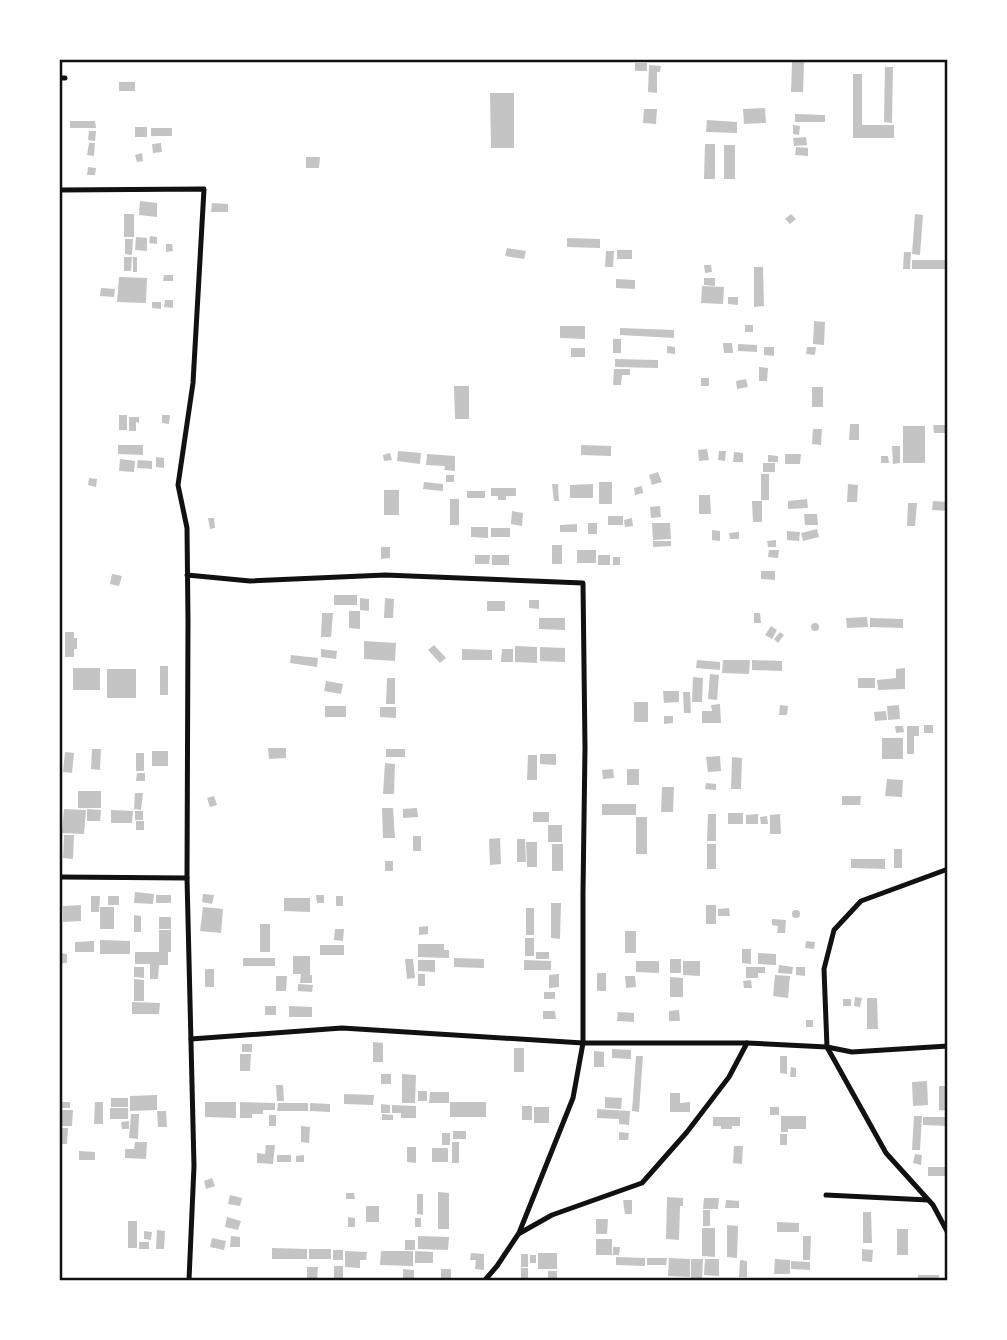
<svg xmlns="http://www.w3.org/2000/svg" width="1007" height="1340" font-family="Rubik,sans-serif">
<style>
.building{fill:#c4c4c4}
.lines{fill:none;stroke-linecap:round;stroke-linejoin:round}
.minor{stroke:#111;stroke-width:5}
.neatline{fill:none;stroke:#111;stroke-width:2.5}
</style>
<rect width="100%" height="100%" fill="#fff"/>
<g class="building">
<path d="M792,62H804L803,92H791Z"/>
<rect x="635" y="63" width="12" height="8"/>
<path d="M649,65L661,66L660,72H657V93L648,92Z"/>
<path d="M885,67H893L892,123L884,122Z"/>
<path d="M853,74H862V125H894V138H853Z"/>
<rect x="119" y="82" width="16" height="9"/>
<path d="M490,93H514V148H491Z"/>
<path d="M765,108L766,123L744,124L743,109Z"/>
<path d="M644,109H657L656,124L643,123Z"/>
<path d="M795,114L825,115V122H795Z"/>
<path d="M707,120L737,122V133L706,132Z"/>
<path d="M70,121H95L96,128H70Z"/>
<path d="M793,125L800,126L799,135L793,134Z"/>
<rect x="135" y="127" width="12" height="10"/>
<rect x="151" y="128" width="21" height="8"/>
<path d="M89,131H96L95,141L88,140Z"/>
<path d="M806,137L807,145L794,146L793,138Z"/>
<path d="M89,143H95L94,156L87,155Z"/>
<path d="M161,143L162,152L153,153L152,144Z"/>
<path d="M705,144H715V179H704Z"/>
<rect x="724" y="145" width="11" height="34"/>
<path d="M796,147L808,148V156L795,155Z"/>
<path d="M142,153L143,161L137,162L135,155Z"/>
<path d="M306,157H320L319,168H306Z"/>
<path d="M88,167L96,168L95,175H87Z"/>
<path d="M140,201L157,203V217L139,215Z"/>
<path d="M212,203L228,204V212H211Z"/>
<rect x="124" y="214" width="10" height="23"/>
<path d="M791,214L796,219L790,224L785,219Z"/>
<path d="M915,214L923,215L920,255L912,254Z"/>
<path d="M150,236L157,237V244L149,243Z"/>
<path d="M136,237L147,238V251L135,250Z"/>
<path d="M567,238L600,239V248L567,247Z"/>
<path d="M125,239H133L132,255L125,254Z"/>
<path d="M166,244H172L173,251L166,252Z"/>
<path d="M507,248L526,251L524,259L505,256Z"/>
<rect x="617" y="250" width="15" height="9"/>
<path d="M606,251H614L613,267H605Z"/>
<path d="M904,252H911L910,269H903Z"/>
<path d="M124,257H132L131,271H124Z"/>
<rect x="133" y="257" width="4" height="15"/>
<rect x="912" y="260" width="36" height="9"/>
<path d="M704,265H711L712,272L705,273Z"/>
<path d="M754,267H763L764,306L754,307Z"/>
<path d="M164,275H173V281H163Z"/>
<path d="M119,277L147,278L146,303L117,302Z"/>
<path d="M704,278H715V286L704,285Z"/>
<path d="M616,279L635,280V289L616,288Z"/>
<path d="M702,286L724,287L723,304L701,303Z"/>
<path d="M101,288L115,289L114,297L100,296Z"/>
<path d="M728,297H738V305L728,304Z"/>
<path d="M165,300H173V308L164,307Z"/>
<path d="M152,302H161V309L152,308Z"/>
<path d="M814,321L825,322L824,345L813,344Z"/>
<rect x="745" y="325" width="8" height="7"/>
<path d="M560,326H585V339L560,338Z"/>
<path d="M620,328L674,330V338L620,335Z"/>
<rect x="613" y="339" width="8" height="14"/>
<path d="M723,343H732L733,353H724Z"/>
<path d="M738,344L757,345V352L738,351Z"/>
<path d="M667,346L675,347V354L667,353Z"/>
<path d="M764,347H774V356L764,355Z"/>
<path d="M807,347H816L815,355L806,354Z"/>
<rect x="571" y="348" width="14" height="9"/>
<path d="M615,359L658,360V368L615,367Z"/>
<path d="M759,367L768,368L767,381H759Z"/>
<path d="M614,369H630V375H622L621,385H613Z"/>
<rect x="701" y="378" width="8" height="8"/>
<path d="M746,379L748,387L737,389L736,381Z"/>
<path d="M454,386H469V419H455Z"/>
<rect x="812" y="387" width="11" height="20"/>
<rect x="119" y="415" width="8" height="15"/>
<path d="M162,415H170L169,424L162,423Z"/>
<path d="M129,417H139V423L136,422V431H129Z"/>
<path d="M850,424H859V440H849Z"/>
<path d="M933,425H946V433H934Z"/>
<rect x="903" y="426" width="22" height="37"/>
<path d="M813,429H822L821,445L812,444Z"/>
<path d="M118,445H143V455L118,454Z"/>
<path d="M581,445L611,446V456L581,455Z"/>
<path d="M892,446H900V463L893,464Z"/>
<path d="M707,449L709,460L699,461L698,450Z"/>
<path d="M398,451L421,453L420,464L397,461Z"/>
<path d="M719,451H726L725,461L718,460Z"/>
<path d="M734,452L743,453V462H733Z"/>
<path d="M390,453L392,460L384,461L383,455Z"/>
<path d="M427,454L455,456V471L444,470L445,466L426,465Z"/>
<path d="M785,454H801L800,464H785Z"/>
<path d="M768,455L778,456V462H768Z"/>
<path d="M881,456H888L889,463H881Z"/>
<path d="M156,457L164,458V468L156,467Z"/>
<path d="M120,459L135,461L134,472L119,471Z"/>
<path d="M138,460L152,461V469L137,468Z"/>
<rect x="763" y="463" width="12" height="9"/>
<path d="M658,472L662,482L652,485L649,475Z"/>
<rect x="761" y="474" width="8" height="26"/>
<rect x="446" y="475" width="8" height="7"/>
<path d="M89,478L97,479L96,487L88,485Z"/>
<path d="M424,482L443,484V491L423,489Z"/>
<rect x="599" y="482" width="13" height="22"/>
<path d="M552,484H558L559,501H554Z"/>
<path d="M593,484V498H570V485Z"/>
<path d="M848,484L858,485L857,502H847Z"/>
<path d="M642,486L643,493L635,495L634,488Z"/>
<path d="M491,488H516V496H506V500H498V496H491Z"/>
<rect x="384" y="490" width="15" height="25"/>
<rect x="467" y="491" width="18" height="7"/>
<path d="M699,495H710L711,514H699Z"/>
<rect x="450" y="499" width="9" height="26"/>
<path d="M807,499L808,508L788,509V501Z"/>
<path d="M752,501H762V522H753Z"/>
<path d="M933,501L948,502V511L932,510Z"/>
<path d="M908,503H917L915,526H907Z"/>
<path d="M660,506L661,517L651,518L650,507Z"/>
<path d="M512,511L523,513L522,526L511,524Z"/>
<path d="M804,514H817L818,525H805Z"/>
<rect x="608" y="516" width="15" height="9"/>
<path d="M208,518H214L215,528L210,529Z"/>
<path d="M632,518L633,526L625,527L624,520Z"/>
<rect x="588" y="523" width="9" height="11"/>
<path d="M652,523H670L671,539L653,540Z"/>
<path d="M577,524V532H560V525Z"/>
<path d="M471,527H488V538L471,537Z"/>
<rect x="491" y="528" width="19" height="9"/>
<path d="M817,529L819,537L803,541L801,533Z"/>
<path d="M712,530L720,531V541L712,540Z"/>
<path d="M787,531L800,532L799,541L787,540Z"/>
<path d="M739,532V539H730L729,533Z"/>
<path d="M776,540V547H768L767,541Z"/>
<path d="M653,541H671V546L653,547Z"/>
<rect x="552" y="545" width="10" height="19"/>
<path d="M381,547H390V558L381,559Z"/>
<rect x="577" y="550" width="19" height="13"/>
<path d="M769,550H779L778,558L768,557Z"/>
<path d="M475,555H490L489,564H475Z"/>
<rect x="492" y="555" width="17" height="10"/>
<rect x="598" y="555" width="12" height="10"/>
<rect x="613" y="557" width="7" height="8"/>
<path d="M761,571H775V580L761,579Z"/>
<path d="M112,574L122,576L119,586L110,584Z"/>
<rect x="334" y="595" width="23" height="10"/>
<path d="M360,598L369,599V611L360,610Z"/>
<path d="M385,598L394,599L393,618H384Z"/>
<path d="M529,600H539V609L529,608Z"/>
<rect x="487" y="601" width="18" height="10"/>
<path d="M349,611H360V629L349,628Z"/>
<path d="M322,613H333L331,637H321Z"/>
<path d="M754,613H760L761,623H754Z"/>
<path d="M867,617L868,627L847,628L846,618Z"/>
<path d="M539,618H565V630L539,629Z"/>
<path d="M870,618L903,619V628L870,627Z"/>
<circle cx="815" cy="627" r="4"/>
<path d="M771,626L777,630L772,639L765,635Z"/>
<path d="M65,632H74V638H77V649H74V657H65Z"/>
<path d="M780,632L784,635L778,643L774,639Z"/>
<path d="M364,641L396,643L395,661L364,659Z"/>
<path d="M434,645L446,658L440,663L428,650Z"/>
<path d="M515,646L537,647V663L515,662Z"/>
<path d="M540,647L565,648V662L540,661Z"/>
<path d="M321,649L337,651L336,659L321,657Z"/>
<path d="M462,649L492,650V660H462Z"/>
<path d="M502,649H513V662H501Z"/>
<path d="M291,655L318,658L317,667L290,663Z"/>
<path d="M697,660L720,662V670L696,668Z"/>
<path d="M723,660H750L749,674L722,673Z"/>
<path d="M752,660L782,661V671L752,670Z"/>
<rect x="160" y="666" width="8" height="29"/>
<rect x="73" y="668" width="27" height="22"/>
<path d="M905,668V689L878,690L877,680L896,678V669Z"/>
<rect x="107" y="669" width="29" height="29"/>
<path d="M710,674L719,675L717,700L708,699Z"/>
<path d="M693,677L703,678L702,702H692Z"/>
<path d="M387,678H395V704H386Z"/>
<rect x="858" y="678" width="17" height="10"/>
<path d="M326,681L343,684L341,694L324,691Z"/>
<path d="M663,691H679V702L664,703Z"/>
<path d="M683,692H690L691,713H684Z"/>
<rect x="634" y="702" width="14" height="20"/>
<path d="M720,704L721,723H702V711H712L711,705Z"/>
<path d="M780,705L788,706L787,715H779Z"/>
<path d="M899,705L900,719L888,720L887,706Z"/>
<rect x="325" y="706" width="21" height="11"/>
<path d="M380,707H396V718L380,717Z"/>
<path d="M886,711L887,720L875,721L874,712Z"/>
<path d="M664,716H673V723L664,724Z"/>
<rect x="924" y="725" width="9" height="8"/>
<path d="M895,726H903L904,732L896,733Z"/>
<path d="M907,726H919V736H914V754H907Z"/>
<rect x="882" y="738" width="21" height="21"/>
<path d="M268,748H286V758L269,759Z"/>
<path d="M92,749H101L100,770L91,769Z"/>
<rect x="386" y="749" width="19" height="8"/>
<rect x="152" y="751" width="16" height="15"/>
<path d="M65,752L74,753L72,773L63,772Z"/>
<rect x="136" y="753" width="8" height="18"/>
<path d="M540,754H556V765L540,764Z"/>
<path d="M528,755H537V780H527Z"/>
<path d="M720,756L721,771L708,772L706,757Z"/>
<path d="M732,757L742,758L741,789H731Z"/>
<path d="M385,763L395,764L394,794H383Z"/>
<path d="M613,769L614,778L603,779L602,770Z"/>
<rect x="627" y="769" width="12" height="16"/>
<path d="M137,773H145V781H136Z"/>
<path d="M887,779L903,780L902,797L885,796Z"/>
<path d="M706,783L716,784V790L705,789Z"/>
<path d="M662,787H674L673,812H661Z"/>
<rect x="78" y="791" width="23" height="17"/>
<path d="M135,793H143L141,810L134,809Z"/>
<path d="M214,796L217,805L210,807L207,798Z"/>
<path d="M842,796H861L860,805H842Z"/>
<rect x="602" y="804" width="34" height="11"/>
<path d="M382,808H393L395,838H383Z"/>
<path d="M417,808L418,817L403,818V809Z"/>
<path d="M64,809L86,810L84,834L62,833Z"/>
<path d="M87,809L101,810L100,821H87Z"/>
<path d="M111,810L133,811L132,823H111Z"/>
<rect x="135" y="811" width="8" height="9"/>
<rect x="533" y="812" width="16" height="10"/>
<rect x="728" y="813" width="15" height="11"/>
<path d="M708,814H716V841H707Z"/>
<path d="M758,814V824H746V815Z"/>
<path d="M780,814L781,834H770V815Z"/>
<path d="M767,816L768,824H761L760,817Z"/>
<rect x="636" y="817" width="11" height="37"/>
<rect x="136" y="821" width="8" height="9"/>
<rect x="548" y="825" width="14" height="17"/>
<path d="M64,835H74L73,859L63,858Z"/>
<rect x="413" y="836" width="8" height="15"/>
<path d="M500,838L501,864L490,865L489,839Z"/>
<path d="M517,839H525L526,862H517Z"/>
<path d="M526,842H537V867H527Z"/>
<rect x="552" y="844" width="11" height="27"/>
<rect x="707" y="844" width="9" height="25"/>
<rect x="894" y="849" width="8" height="19"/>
<path d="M851,859H885V869L851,868Z"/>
<rect x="385" y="861" width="8" height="10"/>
<path d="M135,892L154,894L153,904L134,903Z"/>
<path d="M203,894L214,895L212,904L202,902Z"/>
<rect x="156" y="895" width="15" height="8"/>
<path d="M316,895H324V903H317Z"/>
<path d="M91,896H100L99,912H91Z"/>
<rect x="108" y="896" width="11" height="9"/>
<rect x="336" y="896" width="7" height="10"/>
<path d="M284,898H310V912L284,911Z"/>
<path d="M551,903H561L560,939L551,938Z"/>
<path d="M81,905V921L63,922V906Z"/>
<rect x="706" y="905" width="10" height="19"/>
<rect x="100" y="907" width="14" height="22"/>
<path d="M203,907L223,909L221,933L200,931Z"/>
<rect x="526" y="908" width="8" height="27"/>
<path d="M729,908L730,916H718V909Z"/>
<circle cx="796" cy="914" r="4"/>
<path d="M134,915L141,916V932H134Z"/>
<rect x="159" y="917" width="12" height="12"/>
<path d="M772,919L786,920L785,933H777L778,926L772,925Z"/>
<rect x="260" y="924" width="10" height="28"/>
<path d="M428,926V934L419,935V927Z"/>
<path d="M335,929H344L343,941L334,940Z"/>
<path d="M159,930H171V952H168V965H159L158,979H150V964H135V952H159Z"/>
<rect x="625" y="931" width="11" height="22"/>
<rect x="525" y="938" width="9" height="18"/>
<path d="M100,940L130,941V954H100Z"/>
<path d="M94,941V952H75V942Z"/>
<path d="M806,941L815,942L814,949L805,948Z"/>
<path d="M418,944H444V950H449V958L418,957Z"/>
<rect x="320" y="945" width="24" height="10"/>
<path d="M742,949H751V964L742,963Z"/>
<rect x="536" y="952" width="13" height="7"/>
<path d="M60,953L67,954V963H60Z"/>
<path d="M758,953L776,954V965L758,964Z"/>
<path d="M293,956H310V975H312V983H300L301,974H293Z"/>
<rect x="243" y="958" width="32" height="8"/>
<path d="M454,958L484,959V968L454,967Z"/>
<path d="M405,959H413L415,978L407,979Z"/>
<rect x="670" y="959" width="11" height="14"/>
<path d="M418,960H435V972L418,971Z"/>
<path d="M524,960L551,961V970H524Z"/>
<path d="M636,961H659V973L636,972Z"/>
<path d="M683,961H700V976L683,975Z"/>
<path d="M779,965L793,967L792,974L778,973Z"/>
<path d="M134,967H144V978L134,977Z"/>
<path d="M746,967H765V973H758V978H746Z"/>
<path d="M796,967H805V976L796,975Z"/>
<rect x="205" y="969" width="9" height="18"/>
<rect x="597" y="973" width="9" height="18"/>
<rect x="418" y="974" width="7" height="12"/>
<path d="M559,974V987L549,988V975Z"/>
<path d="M775,975L790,976L788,998L773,996Z"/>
<path d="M276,976H287L286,991H276Z"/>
<path d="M625,976H635L636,987L626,988Z"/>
<path d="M670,977L683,978V997H670Z"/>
<path d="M134,979L144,980V1001H134Z"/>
<path d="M751,980L752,988H744L743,981Z"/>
<path d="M298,984L313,985L312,992L298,991Z"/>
<rect x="544" y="992" width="11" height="7"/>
<path d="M855,997L862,998L860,1007L854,1006Z"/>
<path d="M867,998H877L878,1029H867Z"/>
<rect x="843" y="999" width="8" height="7"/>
<path d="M132,1002L160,1003L159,1014H132Z"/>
<rect x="265" y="1006" width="11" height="9"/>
<path d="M289,1006L312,1007V1017H289Z"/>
<path d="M679,1010L680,1021H669V1011Z"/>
<path d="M543,1011H555L556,1019H543Z"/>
<path d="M618,1012L634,1013V1022L617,1021Z"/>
<rect x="806" y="1020" width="7" height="7"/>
<path d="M373,1042L383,1043V1062H373Z"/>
<rect x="242" y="1044" width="10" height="8"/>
<rect x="514" y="1048" width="10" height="24"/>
<path d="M612,1049L631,1050V1059L612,1058Z"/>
<path d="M594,1051L604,1052V1067H594Z"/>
<path d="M240,1054H251L250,1071H240Z"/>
<path d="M636,1056H643L639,1112L632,1111Z"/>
<path d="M780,1056H787V1074L780,1073Z"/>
<path d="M791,1067L796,1068V1077H790Z"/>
<rect x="381" y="1074" width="10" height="10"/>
<path d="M402,1074L416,1075L415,1103H402Z"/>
<path d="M927,1081L928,1105L913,1106L912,1082Z"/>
<path d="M276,1085H283L284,1101H277Z"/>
<path d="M939,1086H948V1111L939,1110Z"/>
<rect x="418" y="1091" width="9" height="10"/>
<path d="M430,1092H449V1103H429Z"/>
<path d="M670,1093H680V1103L690,1102V1112H670Z"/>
<path d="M344,1094L374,1095L373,1105L344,1104Z"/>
<path d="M157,1095V1110L130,1111V1096Z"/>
<path d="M605,1097L622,1098L621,1109L605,1108Z"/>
<rect x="111" y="1098" width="17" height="9"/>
<path d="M61,1102H70V1108H60Z"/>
<path d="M95,1102H103V1124H94Z"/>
<path d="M205,1102H236V1118L205,1117Z"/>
<path d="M240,1102L275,1103V1110H263V1114H252V1118H240Z"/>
<rect x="450" y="1102" width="36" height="15"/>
<path d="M278,1103H308V1111H277Z"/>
<path d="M310,1103L330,1104V1112L310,1111Z"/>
<path d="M381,1104L390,1105V1113H381Z"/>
<path d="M392,1105L416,1106V1118H401V1113H392Z"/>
<rect x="522" y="1106" width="10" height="14"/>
<rect x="534" y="1107" width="15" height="16"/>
<rect x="770" y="1107" width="9" height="8"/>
<rect x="110" y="1108" width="18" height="11"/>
<path d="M597,1109L630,1111L629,1125L619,1124V1119L597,1118Z"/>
<path d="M61,1110H73L72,1126H61Z"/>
<path d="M157,1111H166L167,1127H158Z"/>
<path d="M131,1114H139L138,1139L129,1138Z"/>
<path d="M382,1114L393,1115V1120H382Z"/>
<rect x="269" y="1115" width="7" height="11"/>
<path d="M781,1116H806V1129H788V1132H781Z"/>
<path d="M914,1116H922L920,1150H912Z"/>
<path d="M713,1117H740V1126H732V1129H721V1126H713Z"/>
<path d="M923,1117H948V1126L923,1125Z"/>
<path d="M129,1121V1129H122L121,1122Z"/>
<path d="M301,1126L310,1127L309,1143L301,1142Z"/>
<path d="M60,1128H68L67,1144H60Z"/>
<rect x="453" y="1131" width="13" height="8"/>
<path d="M619,1132L629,1133L628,1140H619Z"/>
<rect x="442" y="1133" width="8" height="12"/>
<rect x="780" y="1134" width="7" height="11"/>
<path d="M135,1142H147L146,1159L125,1158V1149H134Z"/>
<rect x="452" y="1142" width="7" height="21"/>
<path d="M266,1145H275L273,1164L257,1163V1153L265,1154Z"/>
<path d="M734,1146H743L742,1164L733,1163Z"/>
<path d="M407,1147H416V1163L407,1162Z"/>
<rect x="432" y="1148" width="16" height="14"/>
<path d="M79,1151L95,1152V1160H79Z"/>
<path d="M915,1154L922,1155L921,1165L913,1163Z"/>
<rect x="277" y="1155" width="14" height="7"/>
<path d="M304,1155V1162H296V1156Z"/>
<rect x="928" y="1167" width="19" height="9"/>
<path d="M212,1178L215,1186L206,1189L204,1181Z"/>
<path d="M438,1192L449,1193V1229H438Z"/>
<path d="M346,1193H354L355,1199H346Z"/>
<path d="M417,1194H423V1215L417,1214Z"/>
<path d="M230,1195L242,1198L240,1206L228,1204Z"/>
<path d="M667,1197L683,1198V1206H680L679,1240L666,1239Z"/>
<path d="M704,1198H719L718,1209H703Z"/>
<path d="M623,1200H632V1214H625Z"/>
<path d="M726,1200L739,1201V1208H725Z"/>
<rect x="366" y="1206" width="13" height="16"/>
<rect x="703" y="1210" width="7" height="16"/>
<path d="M863,1212H871L872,1243H863Z"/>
<path d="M227,1217L241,1221L238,1230L225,1227Z"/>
<path d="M348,1217L355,1218V1227H348Z"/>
<rect x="415" y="1218" width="6" height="9"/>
<path d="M596,1219H608L607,1234H596Z"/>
<rect x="128" y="1221" width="9" height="27"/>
<path d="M777,1222L799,1223V1232H777Z"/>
<path d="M727,1225L738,1226L737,1258L727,1257Z"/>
<path d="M702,1228H715V1257L702,1256Z"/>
<rect x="897" y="1229" width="11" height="26"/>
<path d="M157,1230L165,1231L164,1249H156Z"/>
<path d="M144,1231L152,1232L151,1240L144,1239Z"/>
<path d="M231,1236L240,1237V1247H230Z"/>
<path d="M418,1236L449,1237L448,1250L418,1249Z"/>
<path d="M803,1236H811L810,1260H803Z"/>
<path d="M212,1238L226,1241L224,1250L210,1247Z"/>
<rect x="596" y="1239" width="16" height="16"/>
<rect x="405" y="1240" width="10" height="10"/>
<rect x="139" y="1242" width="10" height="7"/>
<path d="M613,1247H620L619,1255H613Z"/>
<path d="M272,1248L307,1249V1259H272Z"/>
<rect x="309" y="1249" width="22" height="10"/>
<path d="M862,1249L873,1250L872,1262L862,1261Z"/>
<rect x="333" y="1250" width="10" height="10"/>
<path d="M345,1251L367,1252L366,1260H360V1268L345,1267Z"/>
<path d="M381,1251H413V1266L380,1265Z"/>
<path d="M415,1251L433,1252V1263H415Z"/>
<path d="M471,1253L484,1254V1270L475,1269L476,1260H470Z"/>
<rect x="538" y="1253" width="19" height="16"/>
<rect x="521" y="1254" width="7" height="13"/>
<rect x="530" y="1255" width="6" height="8"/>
<path d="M616,1257L645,1258V1266L616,1265Z"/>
<path d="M647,1258H667L666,1265H647Z"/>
<path d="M669,1258L690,1259V1277L668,1276Z"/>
<path d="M691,1259H703L702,1280H691Z"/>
<path d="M705,1259H719V1276L704,1275Z"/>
<path d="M775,1259L790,1260V1274H774Z"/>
<path d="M740,1260L747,1261V1277H739Z"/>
<path d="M791,1261L810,1262V1270L791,1269Z"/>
<rect x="334" y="1266" width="9" height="14"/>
<path d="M307,1267H318L317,1280H307Z"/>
<rect x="521" y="1268" width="7" height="12"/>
<path d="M403,1269L414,1270V1280H403Z"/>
<rect x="441" y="1269" width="10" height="11"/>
<rect x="548" y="1271" width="9" height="9"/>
<rect x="918" y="1275" width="21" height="5"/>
</g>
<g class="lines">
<g class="minor">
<path d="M60,78H65"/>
<path d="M60,190L204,189L193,383L178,485L187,528L188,621L187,878L194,1166L189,1280"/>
<path d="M187,575L250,581L385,575L583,583L585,748L583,892V1043L573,1098L519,1233L497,1266L485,1280"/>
<path d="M948,869L861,901L834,930L824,969L827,1047L886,1153L933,1205L948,1233"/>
<path d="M60,877L187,878"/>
<path d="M191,1039L342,1028L583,1043H747L827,1047L852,1052L948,1046"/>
<path d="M826,1195L928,1200"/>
<path d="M520,1233L552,1215L642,1183L687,1132L729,1077L747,1043"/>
</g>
</g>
<rect width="1007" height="1340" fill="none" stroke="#ffffff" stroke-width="122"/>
<rect x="61" y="61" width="885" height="1218" class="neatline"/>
</svg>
